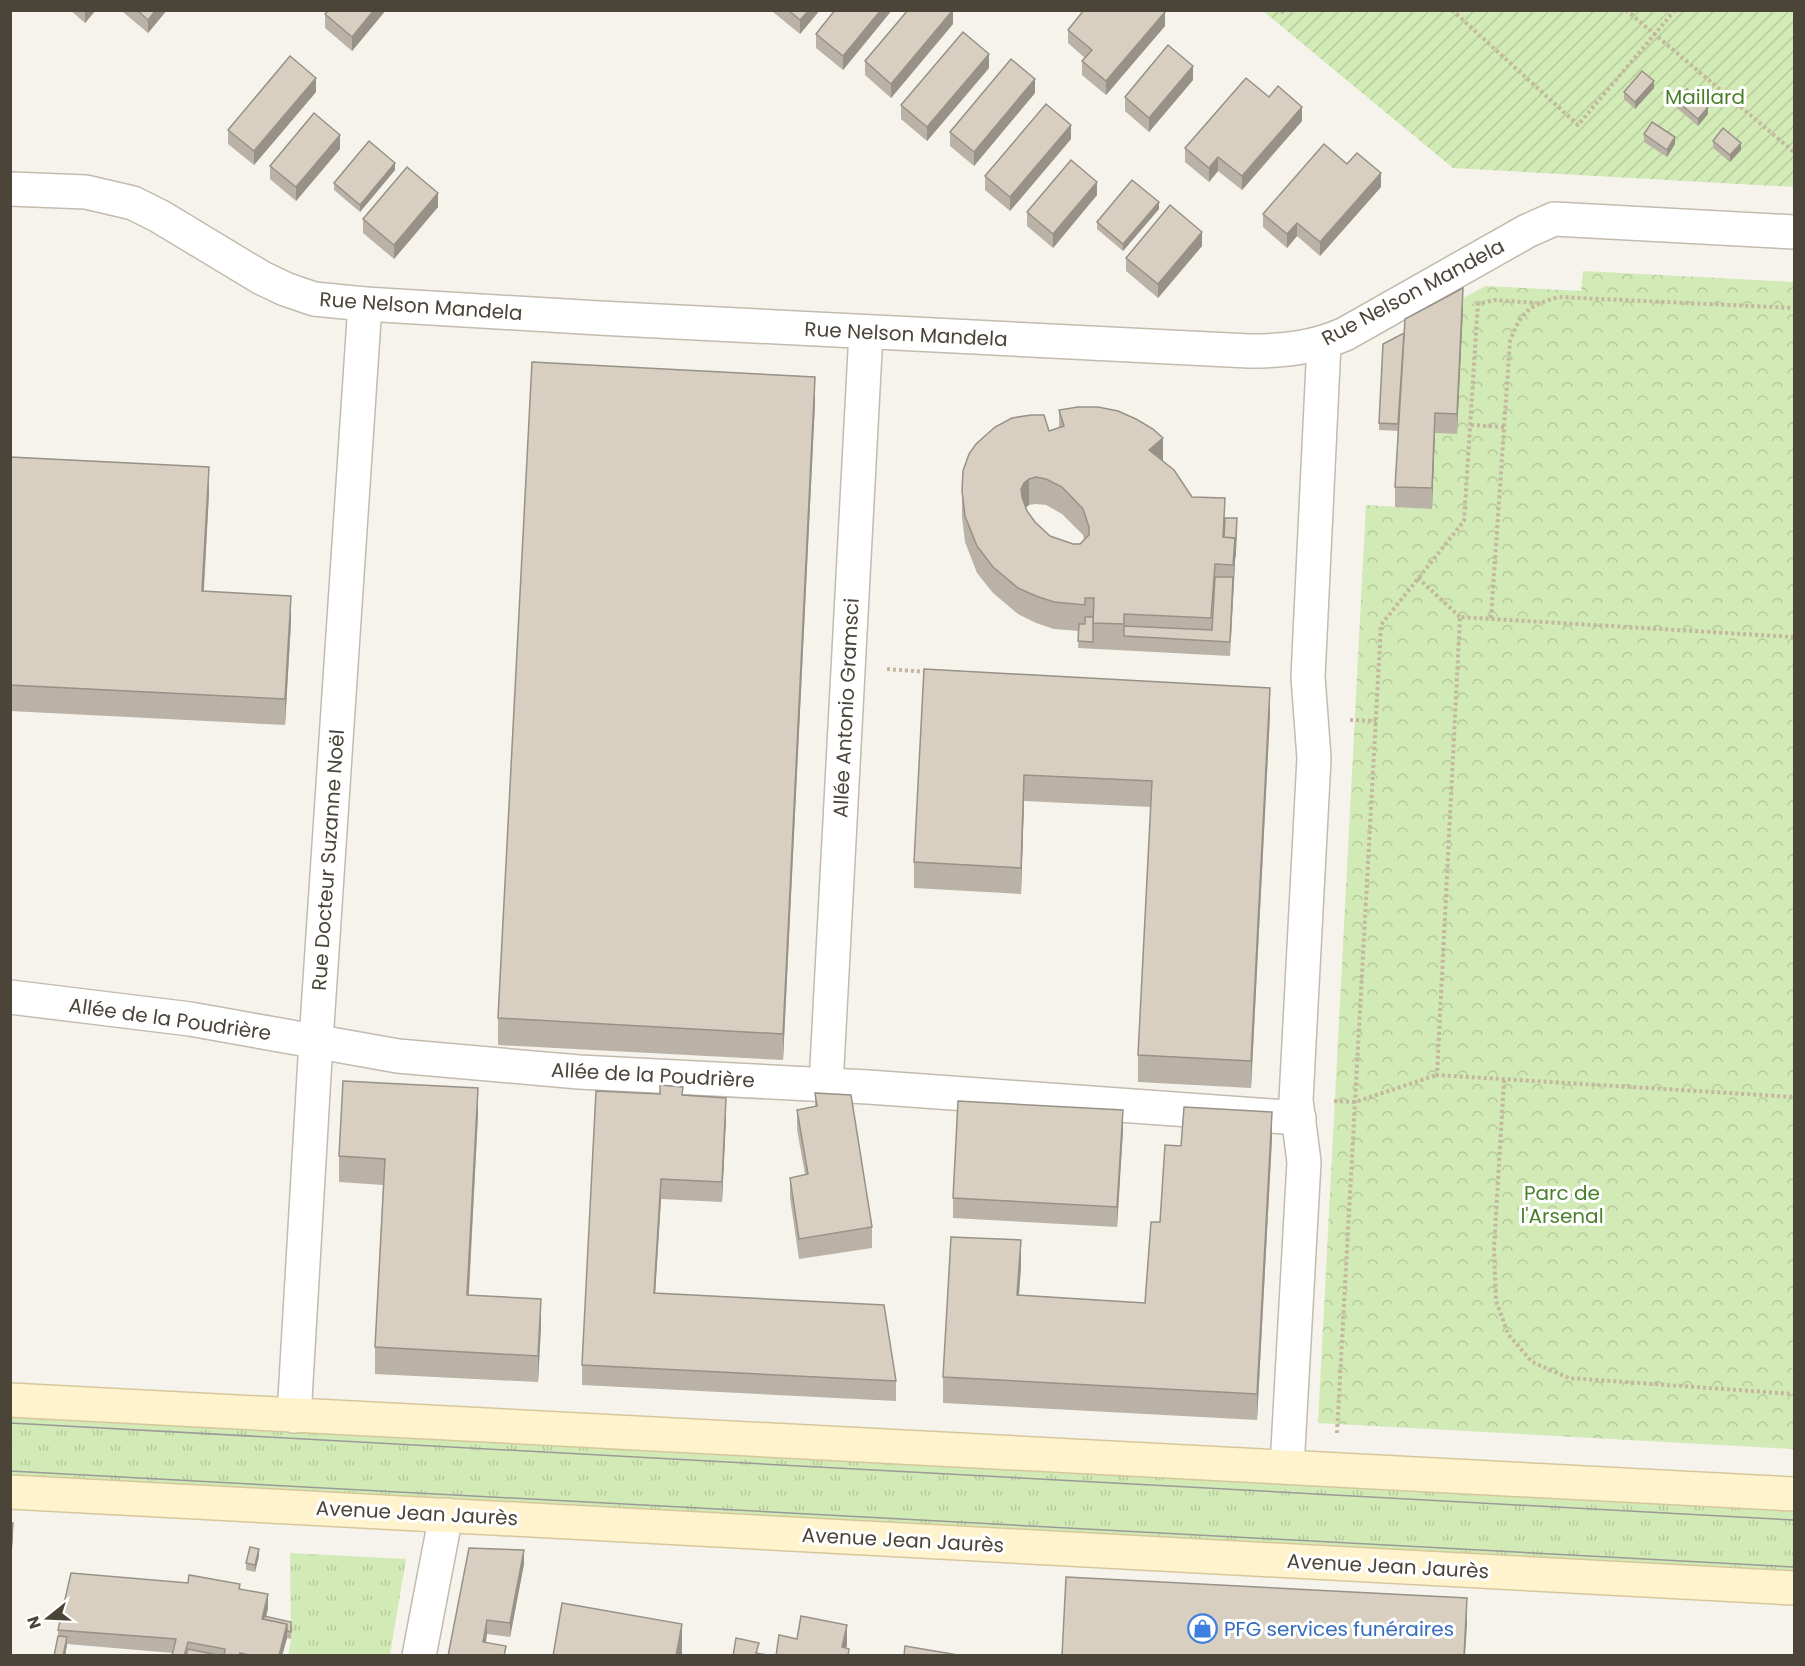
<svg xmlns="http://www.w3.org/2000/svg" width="1805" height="1666" font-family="Poppins,sans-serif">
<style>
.grass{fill:url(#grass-tufts)}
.forest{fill:url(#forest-crowns)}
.garden{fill:url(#garden-furrows)}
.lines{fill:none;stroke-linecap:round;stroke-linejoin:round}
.minor-casing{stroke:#c2bbae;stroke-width:36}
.secondary-casing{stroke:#d6c79b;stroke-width:36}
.path{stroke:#c4b79f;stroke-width:4;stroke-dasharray:3 3;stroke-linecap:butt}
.minor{stroke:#fff;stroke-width:33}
.secondary{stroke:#fff3cd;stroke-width:33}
.tram{stroke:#9a9a9a;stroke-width:1.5}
.wall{fill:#bab2a6;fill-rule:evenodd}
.shaded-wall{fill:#979187}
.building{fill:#d8cfc1;stroke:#979187;stroke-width:1.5;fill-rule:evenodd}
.labels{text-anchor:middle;stroke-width:6;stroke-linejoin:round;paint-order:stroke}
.park-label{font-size:20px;fill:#4a7f2a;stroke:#fff}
.street-label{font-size:20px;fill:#4b4439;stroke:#fff}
.shop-label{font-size:20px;fill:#366cbe;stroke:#fff;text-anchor:start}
</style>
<defs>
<pattern id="grass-tufts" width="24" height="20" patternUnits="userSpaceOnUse" patternTransform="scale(1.5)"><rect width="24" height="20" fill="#d2eab5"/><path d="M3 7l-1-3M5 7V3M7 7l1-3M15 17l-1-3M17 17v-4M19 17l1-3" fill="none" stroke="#b6ca9c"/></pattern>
<pattern id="forest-crowns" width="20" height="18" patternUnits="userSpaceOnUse" patternTransform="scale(1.5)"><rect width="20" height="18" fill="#d2eab5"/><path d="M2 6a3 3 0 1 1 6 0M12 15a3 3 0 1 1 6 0" fill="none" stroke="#b6ca9c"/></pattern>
<pattern id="garden-furrows" width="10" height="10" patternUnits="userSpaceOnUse" patternTransform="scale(1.5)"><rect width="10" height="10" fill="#d2eab5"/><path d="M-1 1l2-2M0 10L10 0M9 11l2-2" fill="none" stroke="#b6ca9c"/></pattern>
</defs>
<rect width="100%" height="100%" fill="#f6f3ec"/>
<g class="grass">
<path d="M10,1415L1794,1510V1576L11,1480Z"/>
<path d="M290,1553L406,1559L390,1655L288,1656L291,1639Z"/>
</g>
<path class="forest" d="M1583,271L1794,282V1449L1318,1423L1366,505L1432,509L1435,433L1457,434L1463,298L1486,286L1581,291Z"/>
<path class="garden" d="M1263,11H1794V187L1453,168Z"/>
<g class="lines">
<defs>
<g id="minor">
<path d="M10,189L86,192L133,203L159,216L262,278L285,289L314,299L365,304L599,318L1249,351C1284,351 1313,348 1345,334L1527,231L1554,219L1794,232"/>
<path d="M10,997L190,1019L398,1056L579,1072L868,1087L1299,1118"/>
<path d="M826,1085L866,332"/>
<path d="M294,1416L316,1041L365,304"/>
<path d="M1287,1467L1304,1162L1296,1100L1314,758L1308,677L1324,343"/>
<path d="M419,1656L446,1515"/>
</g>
<g id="secondary">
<path d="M10,1400L1794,1494"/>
<path d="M10,1492L1794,1588"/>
</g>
</defs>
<use href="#minor" class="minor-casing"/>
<use href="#secondary" class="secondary-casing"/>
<g class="path">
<path d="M1452,10L1578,125L1675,10"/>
<path d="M1626,10L1794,152"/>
<path d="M1281,13L1284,10"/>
<path d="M1482,303L1494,300L1536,303"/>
<path d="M1471,425L1504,427"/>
<path d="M1418,578L1460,617"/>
<path d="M1491,618L1510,341C1521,312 1529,305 1559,297L1794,308"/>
<path d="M1794,637L1460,617L1437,1075L1794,1097"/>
<path d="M887,669L928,672"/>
<path d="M1350,720L1376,721"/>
<path d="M1504,1080L1494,1248L1496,1301L1508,1334L1532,1362L1569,1378L1794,1394"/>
<path d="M1334,1101L1355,1102L1437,1075"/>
<path d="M1337,1433L1381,625L1464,521L1478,302"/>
</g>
<use href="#minor" class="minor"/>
<use href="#secondary" class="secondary"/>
<g class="tram">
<path d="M10,1423L1794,1520"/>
<path d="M10,1471L1794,1567"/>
</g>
</g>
<g class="wall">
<path d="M70,10H96L85,23Z"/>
<path d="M123,10H167L148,33L123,12Z"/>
<path d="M329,10H386L352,51L325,28V14Z"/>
<path d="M773,10H820L800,34L773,12Z"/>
<path d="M892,10L843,70L816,48V34Z"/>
<path d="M953,24L891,98L865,75V61Z"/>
<path d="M1165,26L1106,95L1082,75V61L1085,58L1068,43V30Z"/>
<path d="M989,68L927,141L901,119V105Z"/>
<path d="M1193,80L1149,132L1125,111V97Z"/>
<path d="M1654,88L1635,109L1624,99V92Z"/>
<path d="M316,92L254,165L228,144V130Z"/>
<path d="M1035,93L974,166L950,146V132Z"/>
<path d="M1269,97L1302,121L1242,190L1218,171L1209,182L1185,162V148Z"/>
<path d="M1677,101L1708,114L1698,126L1677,108Z"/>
<path d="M1644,134L1675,144L1667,157L1644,142Z"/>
<path d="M1071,139L1010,211L985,190V176Z"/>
<path d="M1713,141L1741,150L1730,162L1713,148Z"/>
<path d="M340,149L296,201L270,179V166Z"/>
<path d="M1347,164L1381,187L1320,256L1297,236L1287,248L1263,227V214Z"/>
<path d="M395,170L360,212L334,190V183Z"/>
<path d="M1097,195L1053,248L1027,226V212Z"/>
<path d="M438,207L394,259L363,233V219Z"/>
<path d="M1159,209L1123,251L1097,229V222Z"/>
<path d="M1202,246L1158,298L1126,271V258Z"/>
<path d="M1463,308L1457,434L1435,433L1432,509L1395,507V487L1398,431L1379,430V423Z"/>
<path d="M815,403L783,1060L498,1045V1018Z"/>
<path d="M1059,410L1163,461L1192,497L1237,525L1230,656L1078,648L1079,631L1054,629L1036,623L1018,614L993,593L977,573L965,542L962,517V491L1049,431L1059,428ZM1036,504L1046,505L1062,514L1083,535L1084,539L1080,544H1073L1050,536L1035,522L1027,511L1026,507L1029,505Z"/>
<path d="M10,457L209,493L204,591L291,622L285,725L10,711Z"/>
<path d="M924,669L1270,714L1251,1088L1138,1082V1055L1151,807L1024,801L1021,894L914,888V862Z"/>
<path d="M815,1093L872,1227V1248L799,1259L790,1198V1178L805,1174L797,1130V1110L815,1107Z"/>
<path d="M683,1095L726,1118L722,1202L661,1199L655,1293L896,1381V1401L582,1385V1365Z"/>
<path d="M478,1114L469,1295L541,1326L538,1382L375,1374V1347L383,1185L339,1182V1156Z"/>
<path d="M1123,1130L1117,1227L953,1218V1198Z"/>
<path d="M1272,1138L1257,1420L943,1403V1377L1021,1266L1019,1295L1145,1303L1160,1222L1181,1146Z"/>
<path d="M259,1556L255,1572L246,1570V1563Z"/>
<path d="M524,1564L510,1637L487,1634L486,1642L506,1656H448Z"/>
<path d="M240,1589L268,1608L266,1617L291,1622V1639L287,1638L282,1656H172L173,1653L67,1644L65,1656H54L58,1637V1630Z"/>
</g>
<g class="shaded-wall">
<path d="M85,10H96L85,23Z"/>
<path d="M156,10H167L148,33V20Z"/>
<path d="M374,10H386L352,51V37Z"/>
<path d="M809,10H820L800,34V20Z"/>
<path d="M881,10H892L843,70V56Z"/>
<path d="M953,10V24L891,98V84Z"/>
<path d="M1165,12V26L1106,95V81Z"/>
<path d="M989,54V68L927,141V127Z"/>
<path d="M1193,66V80L1149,132V118Z"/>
<path d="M316,78V92L254,165V151Z"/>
<path d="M1035,79V93L974,166V152Z"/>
<path d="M1654,81V88L1635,109V102Z"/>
<path d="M1302,107V121L1242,190V176Z"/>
<path d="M1708,107V114L1698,126V119Z"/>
<path d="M1071,125V139L1010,211V197Z"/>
<path d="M340,135V149L296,201V187Z"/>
<path d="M1675,137V144L1667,157V150Z"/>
<path d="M1741,143V150L1730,162V155Z"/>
<path d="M1218,157V171L1209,182V168Z"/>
<path d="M395,163V170L360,212V205Z"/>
<path d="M1381,173V187L1320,256V242Z"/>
<path d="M1097,182V195L1053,248V234Z"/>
<path d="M438,193V207L394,259V245Z"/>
<path d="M1159,202V209L1123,251V244Z"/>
<path d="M1297,223V236L1287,248V234Z"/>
<path d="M1202,232V246L1158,298V284Z"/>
<path d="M1463,288V308L1457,434V414Z"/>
<path d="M815,377V403L783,1060V1034Z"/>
<path d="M1435,413V433L1432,509V488Z"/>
<path d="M1163,438V464L1149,450Z"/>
<path d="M209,467V493L202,617V591Z"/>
<path d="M1029,479V505L1024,509L1021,515V489L1024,483Z"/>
<path d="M1237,525L1230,656L1235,538Z"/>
<path d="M291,596V622L285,725V699Z"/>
<path d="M1270,688V714L1251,1088V1061Z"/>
<path d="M1024,775V801L1021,894V868Z"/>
<path d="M478,1088V1114L467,1322V1295Z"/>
<path d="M726,1098V1118L722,1202V1182Z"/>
<path d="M1123,1110V1130L1117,1227V1207Z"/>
<path d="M1272,1112V1138L1257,1420V1394Z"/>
<path d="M661,1179V1199L654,1313V1293Z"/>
<path d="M1021,1240V1266L1017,1321V1295Z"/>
<path d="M541,1299V1326L538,1382V1356Z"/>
<path d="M13,1523V1537L10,1576V1562Z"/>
<path d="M259,1549V1556L255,1572V1565Z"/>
<path d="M524,1550V1564L510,1637V1623Z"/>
<path d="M268,1594V1608L264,1626L262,1619Z"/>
<path d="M1467,1598V1625L1465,1656H1464Z"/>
<path d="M487,1620V1634L483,1656V1642Z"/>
<path d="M287,1624V1638L282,1656H279Z"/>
<path d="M682,1624V1656H676Z"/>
<path d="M847,1625V1645L844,1656L842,1647Z"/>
<path d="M67,1637V1645L65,1656H63Z"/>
</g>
<g class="building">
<path d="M137,10H156L148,20Z"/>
<path d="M329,10H374L352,37L325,14Z"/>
<path d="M788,10H809L800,20Z"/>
<path d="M835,10H881L843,56L816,34Z"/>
<path d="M908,10H953L891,84L865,61Z"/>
<path d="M1084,10H1163L1165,12L1106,81L1082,61L1092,50L1068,30Z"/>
<path d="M963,32L989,54L927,127L901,105Z"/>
<path d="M1168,45L1193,66L1149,118L1125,97Z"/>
<path d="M290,56L316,78L254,151L228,130Z"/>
<path d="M1011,59L1035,79L974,152L950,132Z"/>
<path d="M1642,71L1654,81L1635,102L1624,92Z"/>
<path d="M1246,78L1269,97L1278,86L1302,107L1242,176L1218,157L1209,168L1185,148Z"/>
<path d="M1687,89L1708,107L1698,119L1677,101Z"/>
<path d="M1046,104L1071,125L1010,197L985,176Z"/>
<path d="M314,113L340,135L296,187L270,166Z"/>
<path d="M1652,122L1675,137L1667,150L1644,134Z"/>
<path d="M1723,128L1741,143L1730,155L1713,141Z"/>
<path d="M369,141L395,163L360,205L334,183Z"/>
<path d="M1324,144L1347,164L1357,153L1381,173L1320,242L1297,223L1287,234L1263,214Z"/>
<path d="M1071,160L1097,182L1053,234L1027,212Z"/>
<path d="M407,167L438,193L394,245L363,219Z"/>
<path d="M1132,180L1159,202L1123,244L1097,222Z"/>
<path d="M1170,205L1202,232L1158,284L1126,258Z"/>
<path d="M1463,288L1457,414L1435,413L1432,488L1395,487L1405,319Z"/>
<path d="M1404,333L1398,424L1379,423L1383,344Z"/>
<path d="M532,362L815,377L783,1034L498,1018Z"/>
<path d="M1078,407H1098L1118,411L1136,419L1153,429L1163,438L1149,450L1174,470L1192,497L1225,498L1223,537L1235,538L1233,565L1215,564L1211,618L1124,614V624L1093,623L1094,598H1085V605L1054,602L1036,596L1018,588L993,567L977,546L965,516L962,491L963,471L969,454L976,444L995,427L1012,418L1031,415H1044L1049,431L1064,426L1059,410ZM1036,477L1046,479L1062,487L1083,509L1089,527V535L1080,544H1073L1050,536L1035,522L1027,511L1022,497L1021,489L1024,483L1029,479Z"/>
<path d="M10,457L209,467L202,591L291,596L285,699L10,685Z"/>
<path d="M1225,518H1237L1235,557V538L1224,537Z"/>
<path d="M1215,577H1233L1230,642L1124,636V626L1212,630Z"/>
<path d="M1085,617H1093V642L1078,641L1079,624H1085Z"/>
<path d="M924,669L1270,688L1251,1061L1138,1055L1152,781L1024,775L1021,868L914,862Z"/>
<path d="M343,1081L478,1088L467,1295L541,1299L538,1356L375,1347L385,1159L339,1156Z"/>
<path d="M660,1085L683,1087L682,1095L726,1098L722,1182L661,1179L654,1293L884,1305L896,1381L582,1365L596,1091L660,1094Z"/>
<path d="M815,1093L851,1095L872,1227L799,1239L790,1178L808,1174L797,1110L817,1106Z"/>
<path d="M958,1101L1123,1110L1117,1207L953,1198Z"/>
<path d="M1184,1107L1272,1112L1257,1394L943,1377L951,1237L1021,1240L1017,1295L1145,1303L1151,1222H1160L1165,1145L1181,1146Z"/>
<path d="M10,1523H13L10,1562Z"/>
<path d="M250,1547L259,1549L255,1565L246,1563Z"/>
<path d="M469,1548L524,1550L510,1623L487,1620L483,1642L506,1646L504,1656H448Z"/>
<path d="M71,1573L188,1583L189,1575L240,1584L239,1589L268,1594L262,1619L287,1624L279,1656H253L240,1653V1656H224L225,1649L188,1642L184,1656H172L176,1639L58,1630Z"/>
<path d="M1066,1577L1467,1598L1464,1656H1062Z"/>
<path d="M562,1603L682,1624L676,1656H553Z"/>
<path d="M264,1616L291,1622V1632L287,1631V1624L264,1619Z"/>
<path d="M801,1616L847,1625L842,1647L849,1649L848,1656H776L779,1635L797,1639Z"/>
<path d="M58,1636L67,1637L63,1656H54Z"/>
<path d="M736,1638L759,1643L756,1653L772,1656H733Z"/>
<path d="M905,1646L964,1656H904Z"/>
<path d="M188,1649L222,1656H186Z"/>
</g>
<defs>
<symbol id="shop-ring" viewBox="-11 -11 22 22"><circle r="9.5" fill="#fff" stroke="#3f7fe0" stroke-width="1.5"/><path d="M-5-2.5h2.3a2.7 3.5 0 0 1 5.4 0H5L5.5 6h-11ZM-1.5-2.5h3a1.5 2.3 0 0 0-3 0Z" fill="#3f7fe0"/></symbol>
</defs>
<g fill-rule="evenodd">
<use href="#shop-ring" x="1186" y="1612" width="33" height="33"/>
</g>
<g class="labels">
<g class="park-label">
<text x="1705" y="104">Maillard</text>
<text x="1562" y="1200">Parc de<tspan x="1562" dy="23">l'Arsenal</tspan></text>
</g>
<g class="street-label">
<text transform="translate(1413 292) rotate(-28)" y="7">Rue Nelson Mandela</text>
<text transform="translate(421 306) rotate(4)" y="7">Rue Nelson Mandela</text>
<text transform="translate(906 334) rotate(3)" y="7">Rue Nelson Mandela</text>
<text transform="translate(846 708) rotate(-87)" y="7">Allée Antonio Gramsci</text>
<text transform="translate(328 860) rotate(-86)" y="7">Rue Docteur Suzanne Noël</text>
<text transform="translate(170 1019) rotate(8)" y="7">Allée de la Poudrière</text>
<text transform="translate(653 1075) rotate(3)" y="7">Allée de la Poudrière</text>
<text transform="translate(417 1513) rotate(3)" y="7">Avenue Jean Jaurès</text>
<text transform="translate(903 1540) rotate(3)" y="7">Avenue Jean Jaurès</text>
<text transform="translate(1388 1566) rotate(3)" y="7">Avenue Jean Jaurès</text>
</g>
<g class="shop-label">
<text x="1224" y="1636">PFG services funéraires</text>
</g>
</g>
<rect width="1805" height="1666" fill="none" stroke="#4b4439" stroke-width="24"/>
<g transform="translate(48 1618) rotate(252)" stroke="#ffffff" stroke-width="4.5" paint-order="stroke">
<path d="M0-4.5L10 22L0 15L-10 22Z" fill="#4b4439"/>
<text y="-9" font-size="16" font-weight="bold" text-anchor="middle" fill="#4b4439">N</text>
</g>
</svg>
